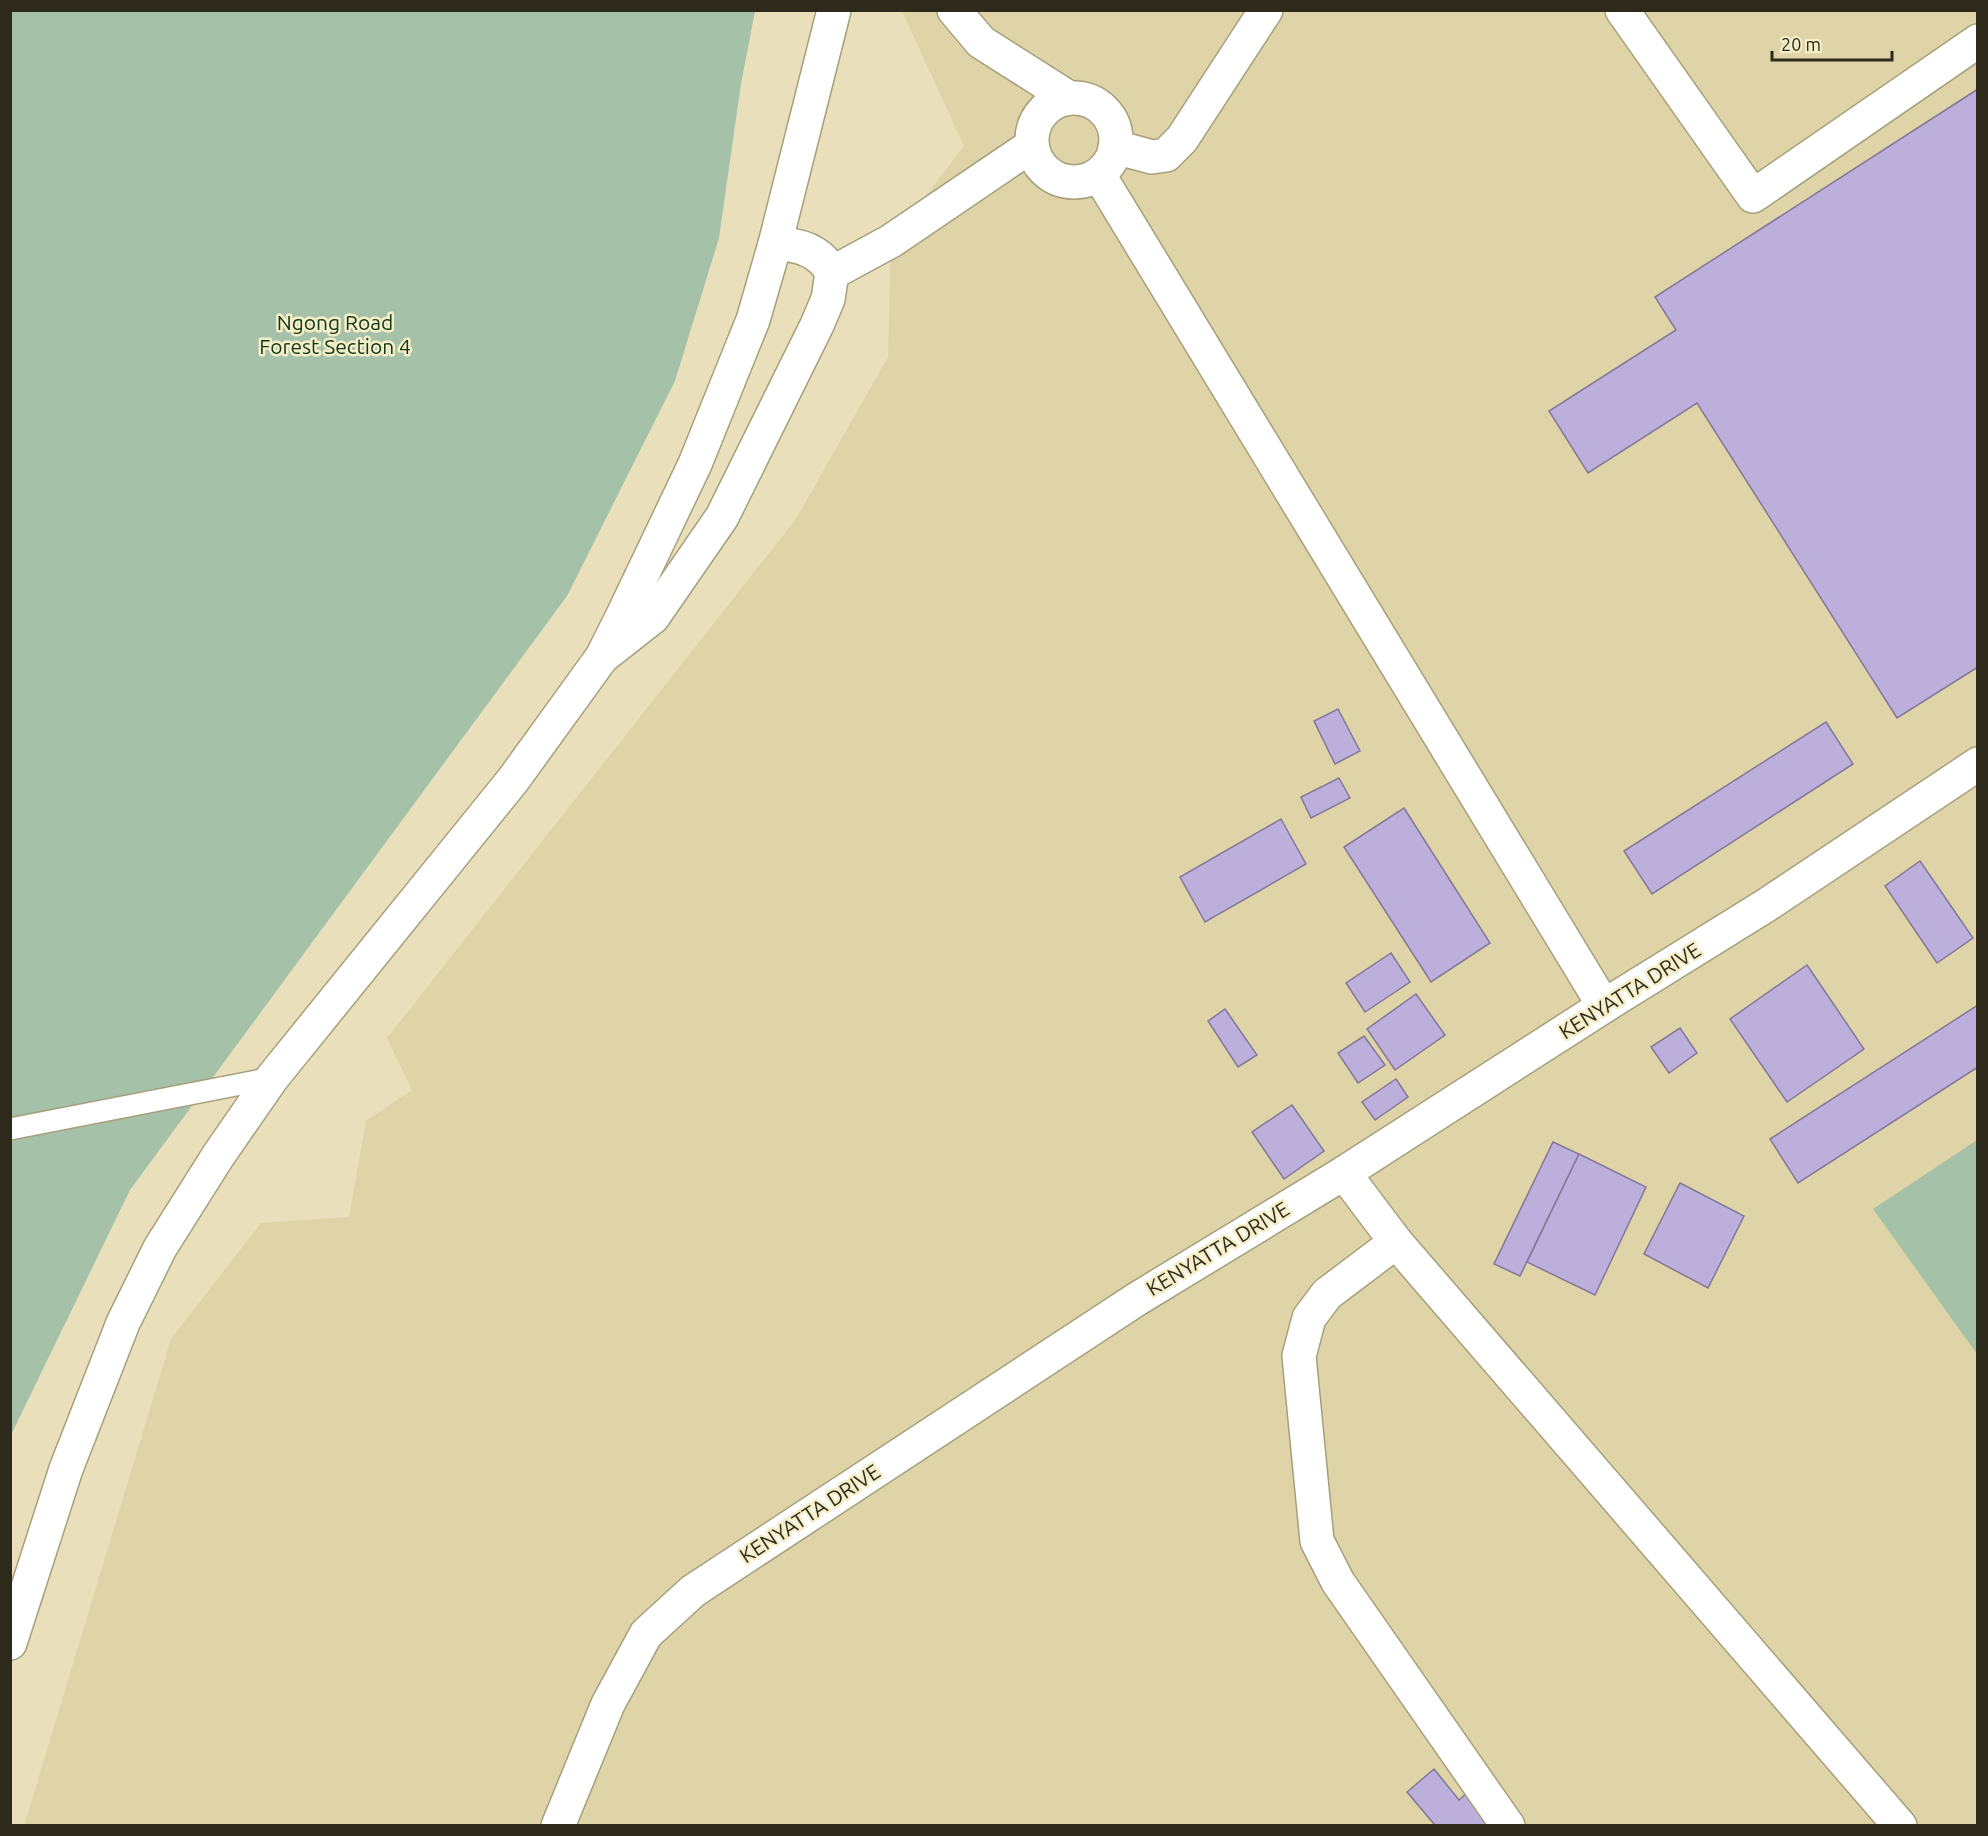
<svg xmlns="http://www.w3.org/2000/svg" width="1988" height="1836" font-family="Ubuntu,sans-serif">
<style>
.built{fill:#ded4a7}
.green{fill:#a5c1a8}
.building{fill:#bdafdc;stroke:#837898;stroke-width:1.5}
.lines{fill:none;stroke-linecap:round;stroke-linejoin:round}
.service-casing{stroke:#a79f7c;stroke-width:24}
.minor-casing{stroke:#a79f7c;stroke-width:36}
.tertiary-casing{stroke:#a79f7c;stroke-width:36}
.service{stroke:#fff;stroke-width:21}
.minor{stroke:#fff;stroke-width:33}
.tertiary{stroke:#fff;stroke-width:33}
.labels{text-anchor:middle;stroke-width:5;stroke-linejoin:round;paint-order:stroke}
.park-label{font-size:21px;fill:#0c3917;stroke:#f6eec8}
.street-label{font-size:21px;fill:#2d2a1b;stroke:#f6eec8}
</style>
<rect width="100%" height="100%" fill="#e9e0bb"/>
<path class="built" d="M902,11H1977V1825L24,1826L171,1339L261,1223L349,1217L366,1121L412,1090L387,1038L796,519L888,357L891,241L964,146Z"/>
<g class="green">
<path d="M11,11H755L741,84L719,238L675,381L567,596L130,1190L11,1435Z"/>
<path d="M1977,1140V1354L1873,1209Z"/>
</g>
<g class="building">
<path d="M1978,89V667L1897,718L1697,403L1588,473L1549,411L1676,330L1655,297Z"/>
<path d="M1338,709L1360,751L1335,764L1314,721Z"/>
<path d="M1826,722L1853,764L1652,894L1624,851Z"/>
<path d="M1339,778L1350,798L1311,818L1301,797Z"/>
<path d="M1404,808L1490,943L1431,982L1344,847Z"/>
<path d="M1281,819L1306,864L1205,922L1180,877Z"/>
<path d="M1920,861L1973,938L1937,963L1885,886Z"/>
<path d="M1391,953L1410,982L1365,1012L1346,983Z"/>
<path d="M1807,965L1864,1049L1787,1102L1730,1019Z"/>
<path d="M1416,994L1445,1035L1395,1070L1367,1029Z"/>
<path d="M1978,1005V1067L1798,1183L1770,1139Z"/>
<path d="M1225,1009L1257,1055L1238,1067L1208,1021Z"/>
<path d="M1680,1028L1697,1053L1669,1073L1651,1047Z"/>
<path d="M1364,1036L1385,1065L1358,1083L1338,1053Z"/>
<path d="M1396,1079L1408,1097L1375,1120L1362,1102Z"/>
<path d="M1292,1105L1324,1151L1284,1179L1252,1132Z"/>
<path d="M1553,1142L1579,1154L1520,1276L1494,1264Z"/>
<path d="M1579,1154L1646,1187L1595,1295L1527,1262Z"/>
<path d="M1680,1183L1744,1216L1708,1288L1644,1254Z"/>
<path d="M1434,1769L1459,1800L1467,1793L1494,1826H1432L1434,1824L1407,1792Z"/>
</g>
<g class="lines">
<defs>
<path id="service" d="M10,1129L272,1078"/>
<g id="minor">
<path d="M954,10L981,42L1069,98"/>
<path d="M1622,10L1753,196L1978,41"/>
<circle cx="1074" cy="140" r="42"/>
<path d="M1115,147L1152,157L1166,155L1182,139L1266,10"/>
<path d="M1099,175L1604,1006"/>
<path d="M775,244C799,244 821,251 832,273"/>
<path d="M602,657L653,617L722,517L817,325L828,299L832,273L891,241L1031,146"/>
<path d="M1344,1173L1396,1242L1900,1826"/>
<path d="M1396,1242L1327,1294L1309,1318L1299,1356L1317,1541L1338,1582L1508,1826"/>
<path d="M558,1826L608,1704L646,1634L693,1591L1137,1299L1344,1173L1604,1006L1765,906L1978,764"/>
</g>
<path id="tertiary" d="M10,1643L66,1469L123,1323L160,1248L218,1156L272,1078L513,780L602,657L624,613L695,464L753,320L775,244L834,10"/>
</defs>
<use href="#service" class="service-casing"/>
<use href="#minor" class="minor-casing"/>
<use href="#tertiary" class="tertiary-casing"/>
<use href="#service" class="service"/>
<use href="#minor" class="minor"/>
<use href="#tertiary" class="tertiary"/>
</g>
<g class="labels">
<g class="park-label">
<text x="335" y="330">Ngong Road<tspan x="335" dy="24">Forest Section 4</tspan></text>
</g>
<g class="street-label">
<text transform="translate(1630 991) rotate(-32)" y="7">KENYATTA DRIVE</text>
<text transform="translate(1218 1249) rotate(-31)" y="7">KENYATTA DRIVE</text>
<text transform="translate(810 1514) rotate(-33)" y="7">KENYATTA DRIVE</text>
</g>
</g>
<rect width="1988" height="1836" fill="none" stroke="#2d2a1b" stroke-width="24"/>
<path d="M1772 51v9h120v-9" fill="none" stroke="#2d2a1b" stroke-width="3"/>
<text x="1781" y="51" font-size="18" fill="#2d2a1b" stroke="#f6eec8" stroke-width="4.5" paint-order="stroke">20 m</text>
</svg>
